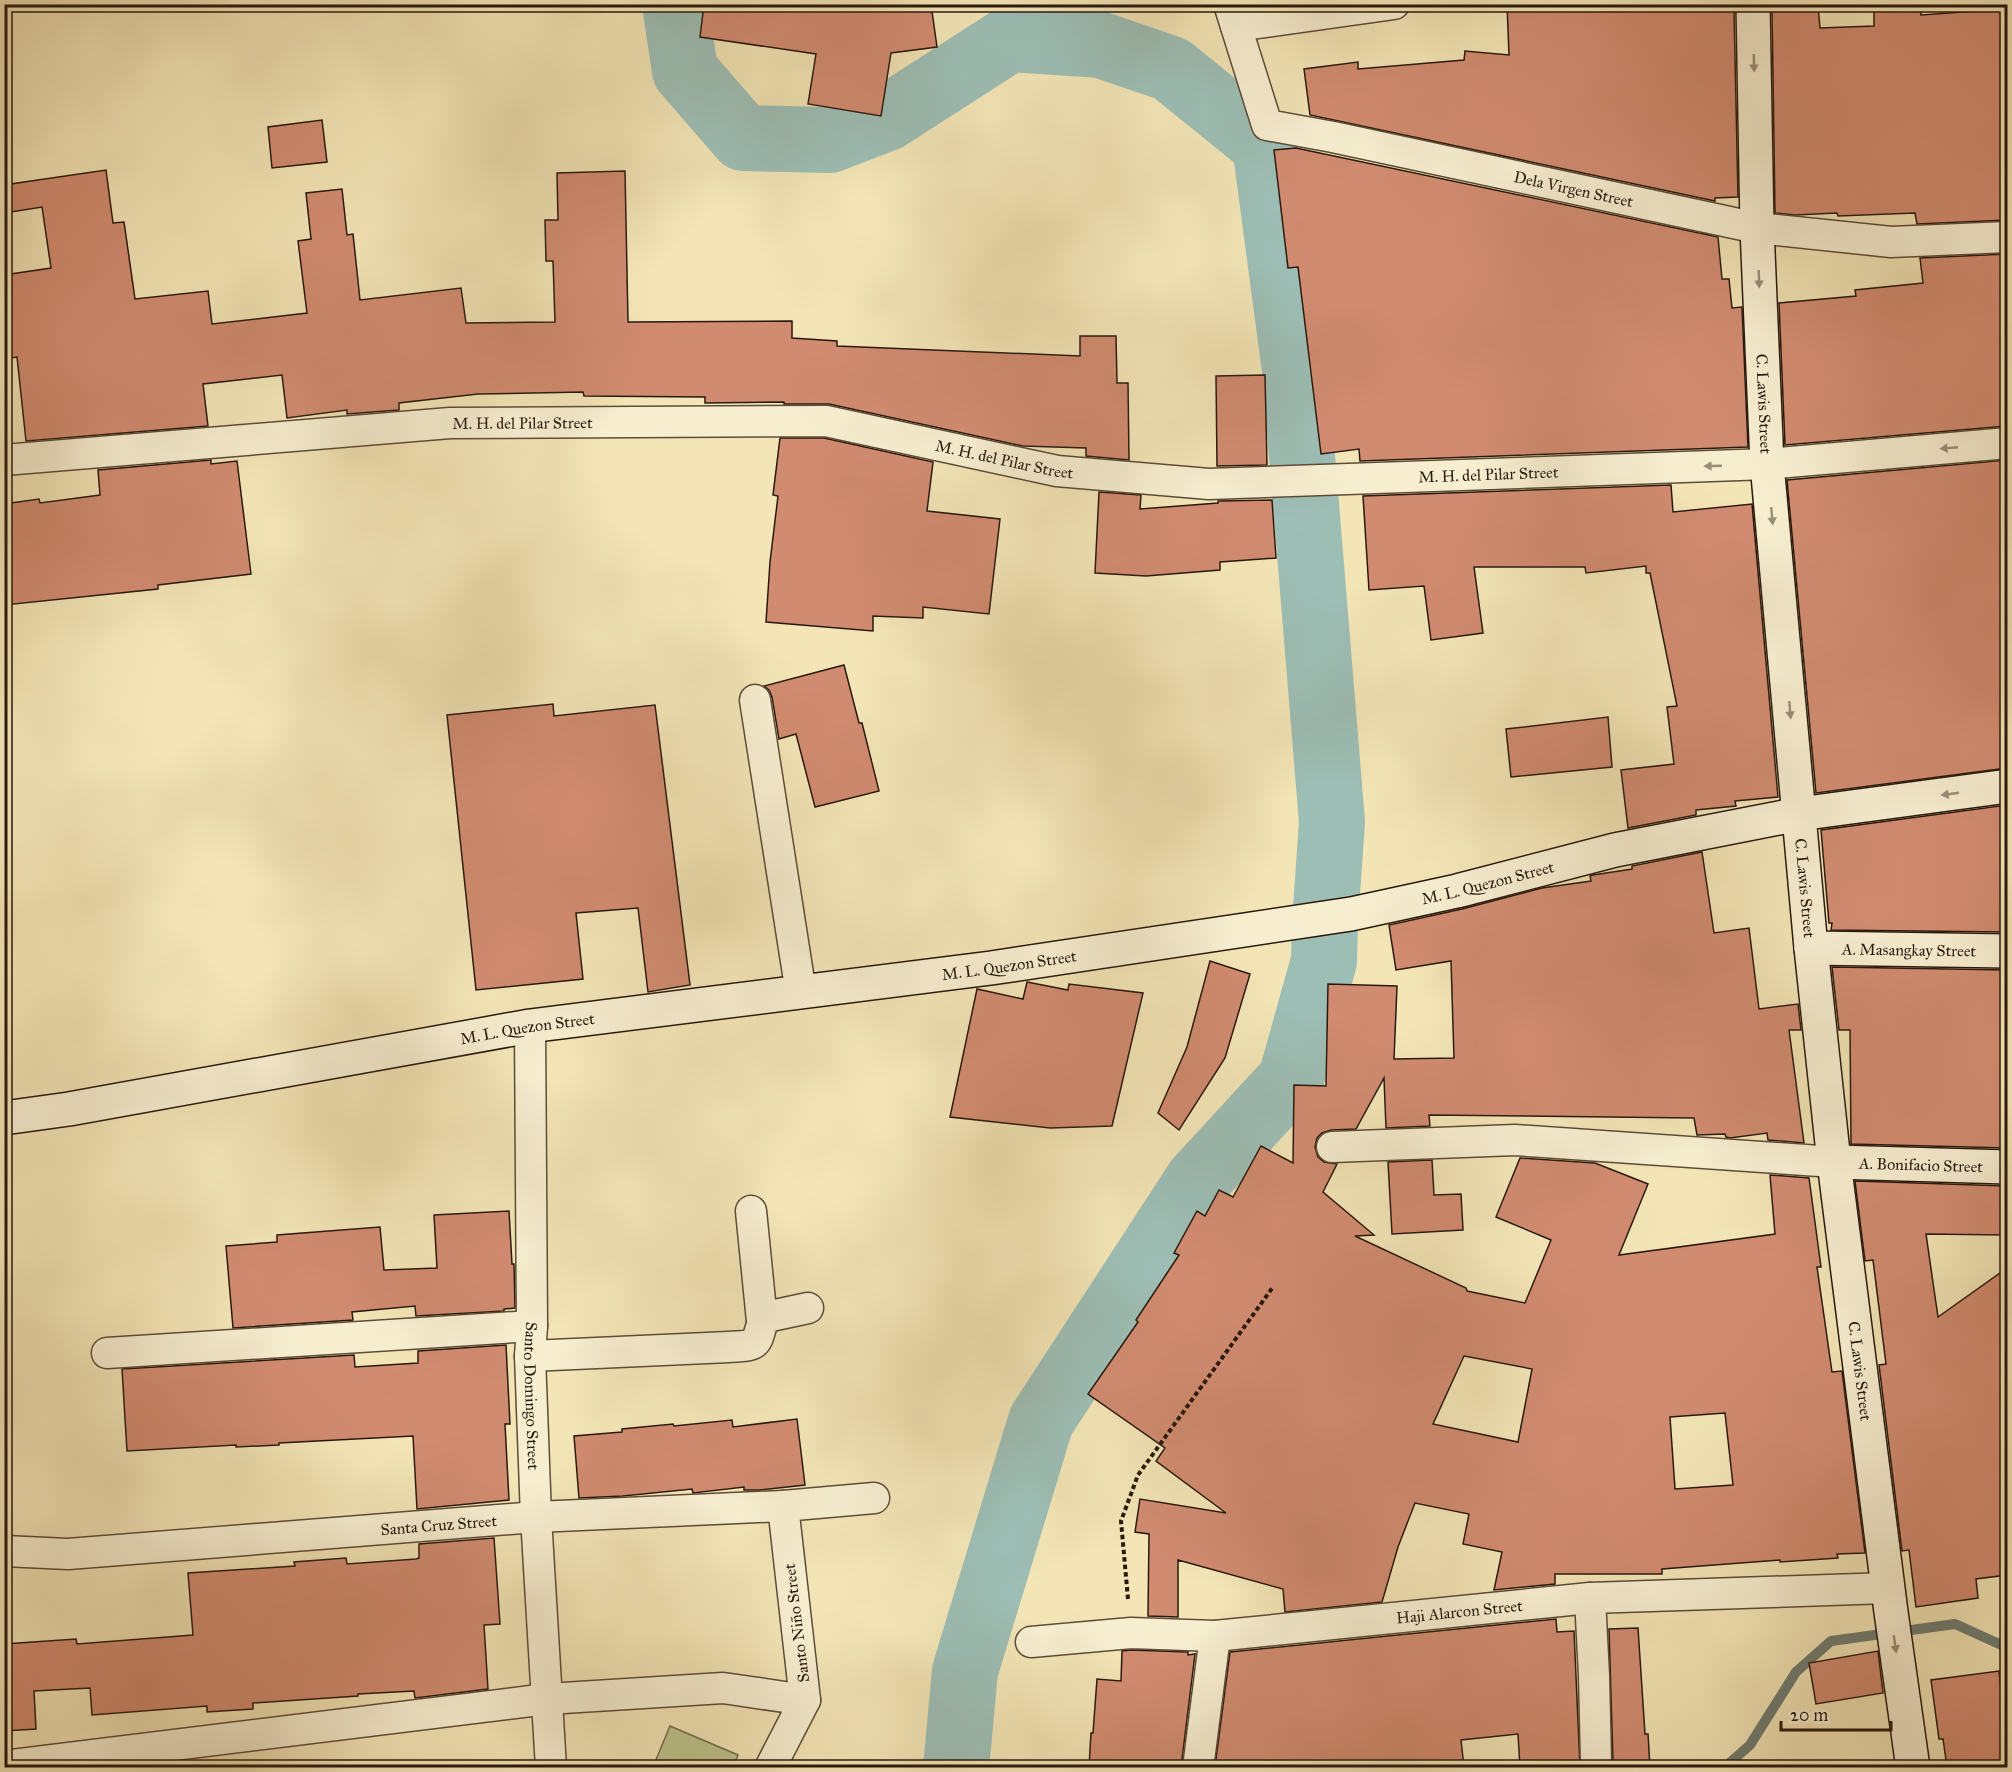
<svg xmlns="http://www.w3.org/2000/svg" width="2012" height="1772" font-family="'IM FELL Great Primer',serif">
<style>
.green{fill:#bec38c;stroke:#746e4d;stroke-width:1.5}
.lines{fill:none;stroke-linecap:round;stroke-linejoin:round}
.stream{stroke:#6f7c72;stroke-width:10}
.river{stroke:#9dbeb5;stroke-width:66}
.building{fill:#d18b70;stroke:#29190e;stroke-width:1.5;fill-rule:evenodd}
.street-casing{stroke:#5c4c38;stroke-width:33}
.secondary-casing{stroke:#29190e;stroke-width:36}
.path{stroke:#29190e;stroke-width:4;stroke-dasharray:4.5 3;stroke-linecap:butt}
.street{stroke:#f7eed0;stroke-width:30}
.secondary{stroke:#f7eed0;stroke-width:33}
.oneway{fill:#9a8e79}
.labels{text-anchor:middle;stroke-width:6;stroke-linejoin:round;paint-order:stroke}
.street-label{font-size:16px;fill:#29190e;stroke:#f7eed0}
</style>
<rect width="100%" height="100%" fill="#f3e5b6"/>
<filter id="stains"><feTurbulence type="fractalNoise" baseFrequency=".00333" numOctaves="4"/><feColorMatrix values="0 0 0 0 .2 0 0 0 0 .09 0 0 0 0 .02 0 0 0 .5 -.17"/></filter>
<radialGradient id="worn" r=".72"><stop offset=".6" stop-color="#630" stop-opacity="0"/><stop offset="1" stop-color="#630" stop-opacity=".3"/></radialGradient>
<path class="green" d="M670,1726L738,1755L733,1767H653Z"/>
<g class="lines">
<path class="stream" d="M1724,1768L1750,1745L1796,1672L1831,1641L1955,1624L2008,1648"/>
<path class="river" d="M675,4L685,71L743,138L830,140L887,118L1010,39L1101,45L1171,69L1265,145L1295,370L1332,822L1325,922L1324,961L1291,1079L1198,1180L1041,1421L965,1671L956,1768"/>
</g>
<g class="building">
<path d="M704,4H931L937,47L891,53L881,116L808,104L816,54L700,37Z"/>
<path d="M1507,4H1724V10H1734L1738,197L1715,198V201L1310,115L1304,69L1358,62V69L1464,60L1465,51L1509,55Z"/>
<path d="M1874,4H1921V15L2007,9V220L1917,224L1915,213L1838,216L1837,213L1795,215L1775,213L1772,8L1818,6L1820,28L1874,26Z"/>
<path d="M322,120L327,162L272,168L268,127Z"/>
<path d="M1296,148L1718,237L1722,279H1729L1732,308L1742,307L1748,447L1360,461L1359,449L1321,454L1298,267L1288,268L1274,150Z"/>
<path d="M106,170L113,223L124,222L135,299L208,291L212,324L307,313L298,241L311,239L306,193L342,189L347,235L353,234L360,300L461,288L466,323L555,322L553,261H546L545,220H558L557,173L625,171L628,322L792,321V338L837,341V346L1080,356V336H1116L1117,383H1128L1129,460L1086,456V448L1023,446L829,404H784V402L705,403V397L584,396L583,392L478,394L399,403V410L347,414V410L287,418L282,375L203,384L208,426L26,441L17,357L4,359V275L51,268L42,207L4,213V185Z"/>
<path d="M2007,254V426L1785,445L1779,303L1856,296L1855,290L1923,283L1920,258Z"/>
<path d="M1265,375L1267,465L1217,466L1216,376Z"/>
<path d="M780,438H824L933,462L927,511L1000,519L989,614L923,607V618L873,616V631L766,622L770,562L778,496L773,495Z"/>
<path d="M211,460V464L237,461L251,574L158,585V589L4,605V504L39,499L40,503L100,495L98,470Z"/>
<path d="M2007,460V768L1816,793L1787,480Z"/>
<path d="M1671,485L1673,512L1752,504L1778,797L1735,801L1736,806L1696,810V815L1628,828L1621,770L1674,764L1667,707L1677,706L1650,573H1646V566L1586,573L1585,567H1474L1483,633L1431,640L1424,586L1369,590L1363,496Z"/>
<path d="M1099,492L1141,495L1140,509L1218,503V501L1272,500L1276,558L1220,562V570L1146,576L1095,573Z"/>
<path d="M844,665L859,723H862L879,791L815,807L796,734L779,739L772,697L769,690L764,686Z"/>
<path d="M553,704L554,716L655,705L690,985L648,992L638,908L576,913L583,979L476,990L447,715Z"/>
<path d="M1608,717L1612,767L1511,777L1506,729Z"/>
<path d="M2007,805V932L1831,930L1832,923H1829L1821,830Z"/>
<path d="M1702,852L1714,933L1749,928L1759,1009L1798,1004L1801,1030H1789L1804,1143L1768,1140L1767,1133L1730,1138L1726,1137L1725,1134L1697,1135L1694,1118L1429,1115L1430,1126L1386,1128L1384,1078L1356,1129L1331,1130L1322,1133L1317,1138L1315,1147L1318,1157L1324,1162L1337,1164L1323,1192L1374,1235L1355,1236L1466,1288L1467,1291L1525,1303L1551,1240L1496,1217L1520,1158L1595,1163L1648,1184L1619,1255L1775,1234L1770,1175L1809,1178L1821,1267H1817L1832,1372L1842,1371L1865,1553L1837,1554L1838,1558L1780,1562V1560L1662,1569V1574H1555V1584L1494,1590L1502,1552L1463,1544L1469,1514L1415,1503L1398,1547L1382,1602L1285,1612L1283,1589L1178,1560V1617L1148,1616L1149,1534L1135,1532L1140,1499L1226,1513L1156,1461L1165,1448L1088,1394L1138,1322L1136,1320L1179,1255L1174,1253L1197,1211L1205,1216L1219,1190L1233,1197L1261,1146L1293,1163L1294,1085L1326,1086L1328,984L1397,986L1394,1059L1454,1058L1451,961L1396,970L1389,925L1462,909L1542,888L1591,881L1590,876L1593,875L1632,869V866ZM1464,1356L1532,1369L1518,1442L1433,1424ZM1725,1413L1733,1485L1675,1489L1670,1417Z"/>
<path d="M1210,961L1250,974L1225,1058L1179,1130L1158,1113L1187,1047Z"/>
<path d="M1832,967L2007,970V1148L1851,1144L1850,1030H1839Z"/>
<path d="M1027,982L1068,990L1069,984L1143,993L1112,1126L1050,1128L950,1117L977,989L1023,999Z"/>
<path d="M1432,1160L1434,1195L1461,1194L1463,1230L1392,1234L1388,1162Z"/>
<path d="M1855,1181L2007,1186V1235L1926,1234L1938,1317L2007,1268V1575L1976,1579L1978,1598L1916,1607L1909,1550L1902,1551L1879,1365L1886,1364L1873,1260L1865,1261Z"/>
<path d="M509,1211L512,1264H514L515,1308L504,1309V1311L416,1316L415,1306L352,1312L353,1320L233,1328L226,1246L277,1242V1235L380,1227L384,1270L437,1268L434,1215Z"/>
<path d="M506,1345L510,1424H505L509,1500L417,1509L413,1436L279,1443V1445L236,1447V1445L127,1451L122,1369L354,1355L355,1367L418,1363V1351Z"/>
<path d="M797,1419L805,1485L759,1490H744V1487L693,1493L692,1489L623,1496L579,1498L574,1436L622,1432V1429L673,1424L674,1426L732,1420L733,1427Z"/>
<path d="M494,1538L500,1624L484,1625L488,1689L415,1698L414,1691L358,1694V1696L253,1703V1709L207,1712V1706L92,1715L90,1688L34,1691L36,1729L4,1731V1644L76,1639L77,1644L193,1635L188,1573L295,1566L294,1562L346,1558L347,1564L416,1559L419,1558V1544Z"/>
<path d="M1556,1619L1557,1632L1574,1631L1580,1767H1520L1518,1734L1461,1740L1464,1767H1215L1230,1652Z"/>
<path d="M1638,1628L1645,1734H1648L1650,1767H1612L1613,1762L1609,1629Z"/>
<path d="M1131,1650L1188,1652V1655L1195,1654L1181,1767H1089L1091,1733H1093L1097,1679L1121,1681L1122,1651Z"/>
<path d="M1878,1651L1883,1693L1816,1704L1809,1663Z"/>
<path d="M1999,1671L2007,1744V1767H1947L1943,1739H1939L1931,1680Z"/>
</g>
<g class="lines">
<defs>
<g id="street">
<path id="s1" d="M1229,4L1267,125L1333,137L1757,228L1891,242L2008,237"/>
<path d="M1236,26L1394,4"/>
<path id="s2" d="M4,460L450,423L826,421L1057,471L1209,484L1767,464L2008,443"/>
<path d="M755,700L801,993"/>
<path id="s3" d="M530,1026L532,1326L530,1356L536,1517L551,1768"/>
<path d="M1332,1147L1515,1140L1834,1162"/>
<path d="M751,1211L762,1321"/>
<path d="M107,1353L532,1326"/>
<path d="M530,1356L729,1347C736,1346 748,1347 754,1343C760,1339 760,1323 766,1317L808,1308"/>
<path id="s4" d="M4,1551L68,1554L536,1517L783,1506L874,1498"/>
<path d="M1590,1598L1594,1676L1596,1762"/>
<path id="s5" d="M1031,1642L1131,1633L1215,1636L1590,1598L1888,1588"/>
<path d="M4,1766L547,1699L723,1688L805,1700"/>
<path d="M770,1768L805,1700L783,1506"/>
<path d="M1198,1768L1215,1636"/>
</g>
<g id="secondary">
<path id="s6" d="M1753,4L1757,228L1767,464L1811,948L1834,1162L1891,1612L1913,1768"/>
<path id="s7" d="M1811,948L2008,951"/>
<path id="s8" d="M4,1118L69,1109L530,1026L991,968L1351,914L1457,891L1615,850L1799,814L2008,786"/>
<path id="s9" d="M1834,1162L2008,1167"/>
</g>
</defs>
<use href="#street" class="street-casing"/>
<use href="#secondary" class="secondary-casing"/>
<path class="path" d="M1128,1599L1121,1521L1138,1475L1273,1287"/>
<use href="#street" class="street"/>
<use href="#secondary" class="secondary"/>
</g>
<defs><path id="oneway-solid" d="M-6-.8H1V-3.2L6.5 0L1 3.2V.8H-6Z" transform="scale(1.5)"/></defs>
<g class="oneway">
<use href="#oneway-solid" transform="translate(1754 63) rotate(89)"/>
<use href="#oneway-solid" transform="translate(1759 279) rotate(88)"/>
<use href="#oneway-solid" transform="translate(1949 448) rotate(175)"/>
<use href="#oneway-solid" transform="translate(1713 466) rotate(178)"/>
<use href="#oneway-solid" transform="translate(1772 516) rotate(85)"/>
<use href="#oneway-solid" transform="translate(1790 710) rotate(85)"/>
<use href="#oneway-solid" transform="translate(1950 794) rotate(172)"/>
<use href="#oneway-solid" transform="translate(1895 1644) rotate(82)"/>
</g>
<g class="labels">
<g class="street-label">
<text dy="6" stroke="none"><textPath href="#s1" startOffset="440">Dela Virgen Street</textPath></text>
<text dy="6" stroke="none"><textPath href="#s6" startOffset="400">C. Lawis Street</textPath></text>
<text dy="6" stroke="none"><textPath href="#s2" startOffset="520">M. H. del Pilar Street</textPath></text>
<text dy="6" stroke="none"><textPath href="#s2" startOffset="1006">M. H. del Pilar Street</textPath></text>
<text dy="6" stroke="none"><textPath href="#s2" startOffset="1492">M. H. del Pilar Street</textPath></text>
<text dy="6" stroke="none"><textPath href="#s8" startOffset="1503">M. L. Quezon Street</textPath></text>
<text dy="6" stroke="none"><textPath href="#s6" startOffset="886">C. Lawis Street</textPath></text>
<text dy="6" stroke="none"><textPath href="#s7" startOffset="98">A. Masangkay Street</textPath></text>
<text dy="6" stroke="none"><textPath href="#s8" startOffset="1017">M. L. Quezon Street</textPath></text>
<text dy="6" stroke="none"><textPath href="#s8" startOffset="531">M. L. Quezon Street</textPath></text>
<text dy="6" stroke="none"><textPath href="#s9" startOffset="87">A. Bonifacio Street</textPath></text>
<text dy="6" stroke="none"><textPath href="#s6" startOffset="1372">C. Lawis Street</textPath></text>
<text dy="6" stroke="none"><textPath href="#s3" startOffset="370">Santo Domingo Street</textPath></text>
<text dy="6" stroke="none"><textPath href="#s4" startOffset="436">Santa Cruz Street</textPath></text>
<text dy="6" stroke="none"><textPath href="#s5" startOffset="430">Haji Alarcon Street</textPath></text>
<text transform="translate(796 1623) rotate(-97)" y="6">Santo Niño Street</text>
</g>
</g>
<rect width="2012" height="1772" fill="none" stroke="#f3e5b6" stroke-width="24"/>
<rect x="6" y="6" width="2000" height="1760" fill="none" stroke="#29190e" stroke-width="3"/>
<rect x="12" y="12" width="1988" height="1748" fill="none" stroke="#29190e" stroke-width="1.5"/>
<path d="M1781 1721v9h110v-9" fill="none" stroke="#29190e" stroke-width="3"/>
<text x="1790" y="1721" font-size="18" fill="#29190e" stroke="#f7eed0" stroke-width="4.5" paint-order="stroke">20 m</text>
<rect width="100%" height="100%" filter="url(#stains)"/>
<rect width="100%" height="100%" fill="url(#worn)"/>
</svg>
